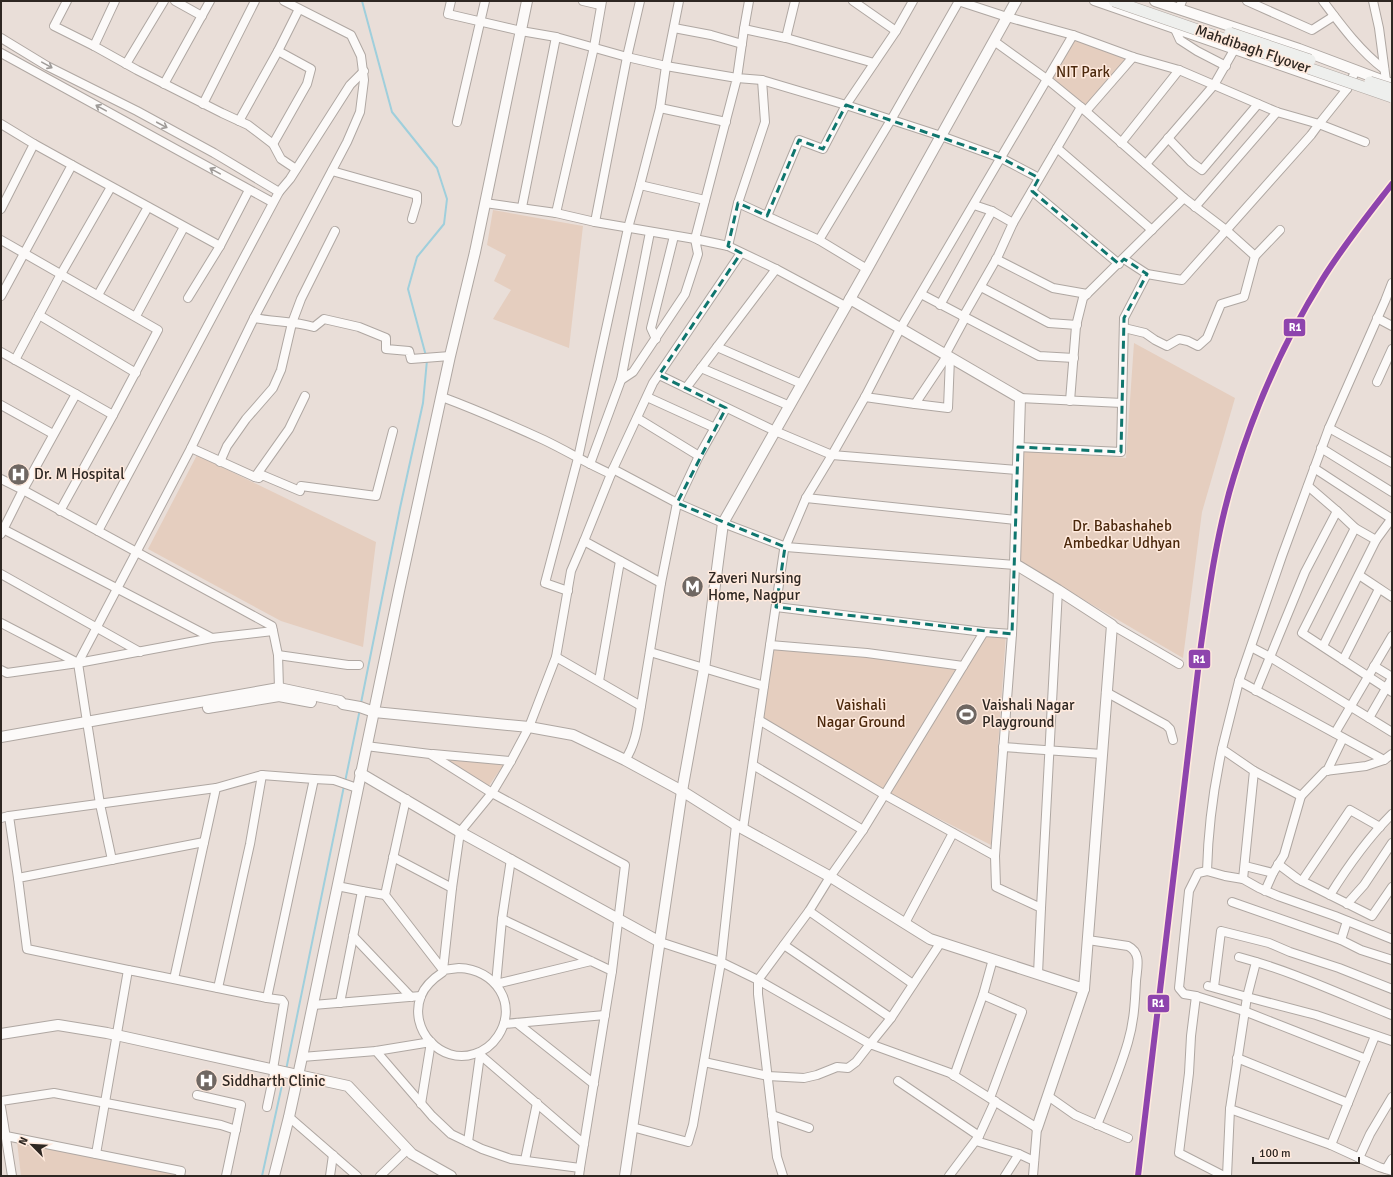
<svg xmlns="http://www.w3.org/2000/svg" width="1393" height="1177" font-family="Signika,sans-serif">
<style>
.green{fill:#e5cebf}
.lines{fill:none;stroke-linecap:round;stroke-linejoin:round}
.stream{stroke:#9fcfdc;stroke-width:2}
.minor-casing{stroke:#afa7a2;stroke-width:10}
.tertiary-casing{stroke:#afa7a2;stroke-width:12}
.minor{stroke:#fcfaf9;stroke-width:8}
.tertiary{stroke:#fcfaf9;stroke-width:10}
.secondary-bridge-casing{stroke:#afa7a2;stroke-width:12;stroke-linecap:butt}
.secondary-bridge{stroke:#eeefed;stroke-width:11}
.rail-1-casing{stroke:#ffeadd;stroke-width:9}
.rail-1{stroke:#8e44ad;stroke-width:6}
.oneway{stroke:#9f9b98}
.marked{fill:none;stroke:#0f766e;stroke-width:3;stroke-dasharray:8 5;stroke-linejoin:round}
.labels{text-anchor:middle;stroke-width:3;stroke-linejoin:round;paint-order:stroke}
.street-label{font-size:15px;fill:#2e2722;stroke:#ffeadd}
.park-label{font-size:15px;fill:#4b280c;stroke:#ffeadd}
.poi-label{font-size:15px;fill:#2e2722;stroke:#ffeadd;text-anchor:start}
.line-badge{stroke:#ffeadd;stroke-width:1.5}
.badge-label{font-size:11px;text-anchor:middle;font-weight:bold;fill:#fff}
</style>
<rect width="100%" height="100%" fill="#e9ded8"/>
<g class="green">
<path d="M1073,35L1133,57L1086,111L1048,80Z"/>
<path d="M493,210L583,226L569,348L493,319L511,290L494,281L506,255L487,245Z"/>
<path d="M1134,343L1235,398L1202,512L1183,658L1016,560L1021,449L1126,458Z"/>
<path d="M197,455L376,542L363,647L281,621L148,549Z"/>
<path d="M1006,634L991,845L890,794L977,635Z"/>
<path d="M771,646L957,667L882,790L760,720Z"/>
<path d="M443,759L504,764L488,787Z"/>
<path d="M17,1142L179,1175L21,1176Z"/>
</g>
<g class="lines">
<g class="stream">
<path d="M362,1L392,112L437,168L447,199L444,224L417,257L408,289L426,356"/>
<path d="M361,703L400,508L423,403L427,360"/>
<path d="M345,782L360,709"/>
<path d="M286,1070L344,786"/>
<path d="M262,1176L284,1076"/>
</g>
<defs>
<g id="minor">
<path d="M67,1L54,26L94,46L137,70L222,113L248,125L273,144L281,159L296,169"/>
<path d="M175,1L202,16"/>
<path d="M451,1L448,14L521,31L556,37L627,57L666,66L737,78L695,239L595,222L556,213L485,203"/>
<path d="M583,1L600,5"/>
<path d="M679,1L666,66L660,108L640,185L705,200"/>
<path d="M749,1L744,29L737,78L762,80L846,105L941,136L1001,158L1039,178"/>
<path d="M853,1L896,31"/>
<path d="M958,1L1007,17L1073,35"/>
<path d="M1094,1L1347,89"/>
<path d="M1247,1L1312,30L1334,16"/>
<path d="M1323,1C1341,25 1360,51 1384,69"/>
<path d="M1373,1L1379,28L1386,81"/>
<path d="M1179,9L1182,1"/>
<path d="M674,28L711,35L742,44"/>
<path d="M744,29L786,38L874,63"/>
<path d="M1175,29L1180,40L1197,51L1226,66"/>
<path d="M1,38L47,66L137,111L214,153L279,192"/>
<path d="M786,38L795,1"/>
<path d="M994,41L1048,80L1081,107L1184,198L1226,230L1255,256L1280,230"/>
<path d="M94,46L115,1"/>
<path d="M278,51L299,9"/>
<path d="M1,53L272,202"/>
<path d="M126,64L164,1"/>
<path d="M762,80L765,122L738,203L819,240L867,269"/>
<path d="M164,84L210,1"/>
<path d="M203,104L255,1"/>
<path d="M660,108L726,122"/>
<path d="M1086,111L1133,57"/>
<path d="M239,121L278,51L311,69L307,84L273,144"/>
<path d="M457,122L485,1"/>
<path d="M1,124L34,144L1,209"/>
<path d="M1168,138L1191,162L1202,170L1258,104"/>
<path d="M1121,143L1179,70"/>
<path d="M1057,148L1152,230"/>
<path d="M1146,164L1214,85L1234,50"/>
<path d="M72,165L220,246L249,190"/>
<path d="M332,171L417,195V202L412,219"/>
<path d="M1032,191L1119,264"/>
<path d="M522,207L556,37"/>
<path d="M1195,207L1277,112"/>
<path d="M556,213L594,47L602,1"/>
<path d="M767,216L799,140L823,149L846,105L896,31L913,1"/>
<path d="M595,222L627,57L640,1"/>
<path d="M1013,223L1081,107"/>
<path d="M650,232L621,380L633,372L685,294L698,254L695,239L728,246L776,269L845,306"/>
<path d="M1,240L158,330L113,415L76,394L23,490L1,479"/>
<path d="M819,240L891,120L959,1"/>
<path d="M728,246L738,203"/>
<path d="M741,253L653,383L613,469L677,503L723,523L786,547L1015,565V564"/>
<path d="M996,259L1053,288L1087,294"/>
<path d="M1124,259L1147,274L1182,280L1311,135L1319,124L1347,89L1356,70"/>
<path d="M981,287L1049,323L1077,325"/>
<path d="M921,294L1039,356L1074,358"/>
<path d="M98,295L148,207"/>
<path d="M1,296L72,165L34,144"/>
<path d="M188,298L220,246"/>
<path d="M940,305L992,211"/>
<path d="M39,315L136,373"/>
<path d="M136,316L184,227"/>
<path d="M963,317L998,256L1013,223L992,211L974,205"/>
<path d="M254,318C273,322 294,321 314,327L324,319L359,327L386,338V349L409,351L411,359L450,356"/>
<path d="M1377,318L1392,326"/>
<path d="M1124,328L1145,333L1155,340L1167,346L1179,339L1188,341L1198,346L1207,338L1221,304L1244,297L1255,256"/>
<path d="M656,339L651,328L674,236"/>
<path d="M717,347L802,384"/>
<path d="M1,352L76,394"/>
<path d="M945,355L965,318"/>
<path d="M15,360L61,274L111,187"/>
<path d="M701,368L790,406"/>
<path d="M659,375L775,431L832,455L1017,470"/>
<path d="M1377,382L1392,349"/>
<path d="M686,388L776,269"/>
<path d="M442,397C477,410 511,425 544,440C567,451 588,464 611,474"/>
<path d="M647,397L715,428"/>
<path d="M865,397L915,404L947,356"/>
<path d="M1020,398L1122,403"/>
<path d="M1070,401L1076,326L1083,298L1184,198"/>
<path d="M915,404L948,408L950,358"/>
<path d="M1,405L53,434"/>
<path d="M637,418L699,456"/>
<path d="M1329,428L1392,463"/>
<path d="M1018,447L1121,452L1124,318L1147,274"/>
<path d="M191,448L255,477L259,478L262,475L300,491L301,486L376,496L393,431"/>
<path d="M1321,448L1392,492"/>
<path d="M220,462L227,446L246,419L273,388L281,370L292,323L301,299L335,231"/>
<path d="M590,464L621,380"/>
<path d="M1314,468L1392,519"/>
<path d="M613,469L584,541L661,583L677,503L699,456L726,408"/>
<path d="M255,477L289,429L305,396"/>
<path d="M806,498L1016,520"/>
<path d="M60,511L113,415"/>
<path d="M1337,511L1355,528L1302,633L1392,692"/>
<path d="M1355,528L1376,540"/>
<path d="M98,531L279,192L290,179L350,85L364,71"/>
<path d="M1,534L23,490L272,626L278,655L279,688"/>
<path d="M1,574L140,652"/>
<path d="M1359,575L1392,597"/>
<path d="M568,591L545,583L578,458L628,228L640,185"/>
<path d="M776,607L984,632"/>
<path d="M1,623L78,663L191,448L254,318L347,142L360,112L364,80L361,56L351,35L284,1"/>
<path d="M1112,625L1179,664"/>
<path d="M212,638L273,631"/>
<path d="M770,645L867,653L963,666"/>
<path d="M1323,646L1376,540L1392,518"/>
<path d="M1251,647L1270,657L1392,732"/>
<path d="M650,652L764,686"/>
<path d="M278,655L348,665H359"/>
<path d="M556,657L571,571L584,541"/>
<path d="M1343,660L1379,589"/>
<path d="M78,663L87,722"/>
<path d="M1374,666L1392,677"/>
<path d="M1,670L7,673L78,663L212,638L3,529"/>
<path d="M599,681L620,561"/>
<path d="M1239,681L1282,556L1329,428L1385,301L1392,283"/>
<path d="M1256,691L1305,572L1337,511L1308,486"/>
<path d="M1106,692L1166,725L1170,729L1173,740"/>
<path d="M1369,718L1392,678"/>
<path d="M759,720L885,795L995,856L1012,634"/>
<path d="M88,728L100,804L112,860"/>
<path d="M1335,733L1392,636"/>
<path d="M366,746L430,754L492,793L511,761L529,727L556,657L641,706L661,583"/>
<path d="M1003,747L1102,754"/>
<path d="M1222,749C1214,786 1208,833 1207,871L1225,876L1243,879L1259,888L1278,896L1335,916L1392,939"/>
<path d="M433,754L511,761"/>
<path d="M625,760C636,744 638,724 641,706"/>
<path d="M753,765L863,830"/>
<path d="M1254,771L1301,796L1325,771L1366,766L1384,760"/>
<path d="M1327,771L1343,738"/>
<path d="M314,779L334,780L357,788"/>
<path d="M406,799L385,895L443,970"/>
<path d="M1,818L9,816"/>
<path d="M736,825L721,962L758,980V994L777,1157L783,1176"/>
<path d="M743,829L784,550L806,498L832,455L865,397L900,329L1073,35L1133,57L1179,70L1277,112L1319,124L1365,142"/>
<path d="M995,856L996,887L1041,908L1058,590"/>
<path d="M393,857L452,888"/>
<path d="M1278,864L1298,879L1372,916L1392,887"/>
<path d="M1245,866L1273,873L1284,855L1301,796"/>
<path d="M18,878L9,816L216,788"/>
<path d="M1243,879L1254,771L1222,749L1239,681L1384,760L1392,754"/>
<path d="M1302,881L1350,810L1380,827"/>
<path d="M337,886L362,891"/>
<path d="M1265,891L1273,873"/>
<path d="M1330,895C1348,866 1368,838 1392,814"/>
<path d="M1232,902L1341,940L1361,950L1392,960"/>
<path d="M1347,904L1364,885L1392,843"/>
<path d="M809,911L913,984"/>
<path d="M502,919L511,859"/>
<path d="M905,923L953,833"/>
<path d="M353,936L411,997"/>
<path d="M1088,940L1128,946C1142,953 1137,968 1136,981C1135,1002 1134,1022 1128,1042C1120,1070 1108,1098 1097,1125"/>
<path d="M1341,940L1347,921"/>
<path d="M941,942L891,1018L870,1044L758,980L809,911L830,877L863,830L984,632L1012,634L1015,565"/>
<path d="M784,945L891,1018"/>
<path d="M1239,957C1292,971 1342,995 1392,1015"/>
<path d="M459,968C495,969 519,1004 498,1036C492,1045 485,1051 474,1054C441,1065 408,1029 421,996C425,985 434,978 443,972V970Z"/>
<path d="M128,970L27,949L18,878L204,842"/>
<path d="M443,970L452,888L460,832L492,793L625,865L612,971"/>
<path d="M1038,974L1041,908"/>
<path d="M1208,986L1247,997L1256,962"/>
<path d="M1214,987L1221,931L1269,943L1290,952L1339,968L1392,989"/>
<path d="M218,988L250,844L262,775"/>
<path d="M983,995L1022,1012L990,1098"/>
<path d="M1196,996L1184,994L1179,988L1189,891L1198,873L1207,871"/>
<path d="M267,998L282,1000L284,1003L273,1069"/>
<path d="M340,1003L362,891L385,895"/>
<path d="M313,1005L421,996"/>
<path d="M517,1023L594,1084"/>
<path d="M504,1024L605,1015"/>
<path d="M1375,1036L1331,1145L1230,1109L1247,997L1316,1015L1392,1041"/>
<path d="M376,1051L432,1116L451,1134L482,1149L511,1159L580,1168L579,1176"/>
<path d="M478,1053L584,1144"/>
<path d="M302,1057L376,1051L431,1042L421,1104"/>
<path d="M1237,1058L1348,1103"/>
<path d="M704,1062L768,1076L804,1078L817,1075L837,1067L848,1068L856,1062L870,1044L950,1073L1037,1128L1033,1176"/>
<path d="M954,1076L983,995L993,959"/>
<path d="M898,1081L979,1136"/>
<path d="M197,1095L241,1105L226,1176"/>
<path d="M1048,1096L1075,1115L1128,1138"/>
<path d="M1,1101L54,1093L221,1125L236,1130"/>
<path d="M1,1107L12,1176"/>
<path d="M267,1107L275,1069"/>
<path d="M772,1115L809,1128"/>
<path d="M289,1117L357,1176"/>
<path d="M632,1127L688,1142L693,1125L721,962L660,942"/>
<path d="M6,1136L181,1171L180,1176"/>
<path d="M976,1141L1019,1154"/>
<path d="M468,1142L480,1055"/>
<path d="M1331,1145L1379,1167L1392,1171"/>
<path d="M96,1154L128,970C175,979 221,989 267,998L314,779L262,775L216,788L174,979"/>
<path d="M1359,1158L1370,1134L1392,1097"/>
<path d="M525,1160L537,1103"/>
<path d="M580,1168L612,971L502,919L496,984L591,961"/>
<path d="M1386,1169L1392,1159"/>
<path d="M330,1176L333,1155"/>
<path d="M380,1176L408,1149"/>
<path d="M949,1176L979,1136L995,1101"/>
<path d="M1005,1176L1019,1154L1034,1161"/>
<path d="M1224,1176L1179,1153L1189,1073L1191,1036L1196,996L1244,1011L1366,1059"/>
<path d="M1227,1176L1230,1109"/>
</g>
<g id="tertiary">
<path d="M1155,1L1299,49L1392,84"/>
<path d="M208,708L279,696L311,702"/>
<path d="M1,737L279,688L340,701L343,704L360,707L374,712L529,727L573,735L625,760L682,791L736,825L829,876L930,939L1084,989L1112,625L1058,590L1015,564L1020,398L850,299"/>
<path d="M360,773L460,832L660,942"/>
<path d="M1,1034L58,1025L107,1033L348,1086L412,1154L451,1176"/>
<path d="M1037,1128L1084,989"/>
<path d="M274,1176L289,1117L302,1057L399,591L450,356L475,252L527,1"/>
<path d="M625,1176L682,791L704,669L723,523L867,269L1016,1"/>
</g>
</defs>
<use href="#minor" class="minor-casing"/>
<use href="#tertiary" class="tertiary-casing"/>
<use href="#minor" class="minor"/>
<use href="#tertiary" class="tertiary"/>
<defs>
<g id="secondary-bridge">
<path d="M1114,1L1392,97"/>
<path d="M1230,33L1310,60"/>
<path d="M1370,82L1392,89"/>
</g>
</defs>
<use href="#secondary-bridge" class="secondary-bridge-casing"/>
<use href="#secondary-bridge" class="secondary-bridge"/>
<defs>
<path id="rail-1" d="M1138,1176L1201,645C1209,589 1217,531 1234,476C1255,407 1284,341 1322,280C1343,246 1368,215 1392,184"/>
</defs>
<use href="#rail-1" class="rail-1-casing"/>
<use href="#rail-1" class="rail-1"/>
</g>
<defs><path id="oneway-shaft" d="M-6 0H5M1.5-3L5.5 0L1.5 3" fill="none" stroke-width="1.6" stroke-linecap="round" stroke-linejoin="round"/></defs>
<g class="oneway">
<use href="#oneway-shaft" transform="translate(47 65) rotate(29)"/>
<use href="#oneway-shaft" transform="translate(101 108) rotate(-151)"/>
<use href="#oneway-shaft" transform="translate(162 125) rotate(28)"/>
<use href="#oneway-shaft" transform="translate(215 171) rotate(-151)"/>
</g>
<path class="marked" d="M846,105L1001,158L1039,178L1032,191L1119,264L1124,259L1147,274L1124,318L1121,452L1018,447L1012,634L776,607L785,547L677,503L726,408L659,375L741,253L728,246L738,203L767,216L799,140L823,149Z"/>
<defs>
<symbol id="hospital-disc" viewBox="-11 -11 22 22"><circle r="9.5" fill="#6f6762" stroke="#ffeadd"/><path d="M-5-5h3v3.5h4V-5h3V5h-3V1.5h-4V5h-3Z" fill="#fff"/></symbol>
<symbol id="metro-disc" viewBox="-11 -11 22 22"><circle r="9.5" fill="#6f6762" stroke="#ffeadd"/><path d="M-5.5 5V-5H-3L0 0L3-5H5.5V5H3V-.5L0 4L-3-.5V5Z" fill="#fff"/></symbol>
<symbol id="stadium-disc" viewBox="-11 -11 22 22"><circle r="9.5" fill="#6f6762" stroke="#ffeadd"/><path d="M0-5a6.5 5 0 1 0 0 10a6.5 5 0 1 0 0-10ZM-3.5-1.8h7v3.6h-7Z" fill="#fff"/></symbol>
</defs>
<g fill-rule="evenodd">
<use href="#hospital-disc" x="6" y="462" width="25" height="25"/>
<use href="#metro-disc" x="680" y="574" width="25" height="25"/>
<use href="#stadium-disc" x="954" y="702" width="25" height="25"/>
<use href="#hospital-disc" x="194" y="1068" width="25" height="25"/>
</g>
<g class="labels">
<g class="street-label">
<text transform="translate(1253 49) rotate(19)" y="5">Mahdibagh Flyover</text>
</g>
<g class="park-label">
<text x="1083" y="77">NIT Park</text>
<text x="1122" y="531">Dr. Babashaheb<tspan x="1122" dy="17">Ambedkar Udhyan</tspan></text>
<text x="861" y="710">Vaishali<tspan x="861" dy="17">Nagar Ground</tspan></text>
</g>
<g class="poi-label">
<text x="34" y="479">Dr. M Hospital</text>
<text x="708" y="583">Zaveri Nursing<tspan x="708" dy="17">Home, Nagpur</tspan></text>
<text x="982" y="710">Vaishali Nagar<tspan x="982" dy="17">Playground</tspan></text>
<text x="222" y="1086">Siddharth Clinic</text>
</g>
</g>
<g class="line-badge">
<rect x="1283" y="318" width="23" height="19" rx="4" fill="#8e44ad"/>
<rect x="1188" y="649" width="23" height="20" rx="4" fill="#8e44ad"/>
<rect x="1147" y="994" width="23" height="19" rx="4" fill="#8e44ad"/>
</g>
<g class="badge-label">
<text x="1295" y="331">R1</text>
<text x="1199" y="663">R1</text>
<text x="1158" y="1007">R1</text>
</g>
<rect width="1393" height="1177" fill="none" stroke="#2e2722" stroke-width="4"/>
<g transform="translate(32 1145) rotate(294)" stroke="#ffeadd" stroke-width="3" paint-order="stroke">
<path d="M0-3L7 15L0 10L-7 15Z" fill="#2e2722"/>
<text y="-6" font-size="11" font-weight="bold" text-anchor="middle" fill="#2e2722">N</text>
</g>
<path d="M1253 1157v6h106v-6" fill="none" stroke="#2e2722" stroke-width="2"/>
<text x="1259" y="1157" font-size="12" fill="#2e2722" stroke="#ffeadd" stroke-width="3" paint-order="stroke">100 m</text>
</svg>
